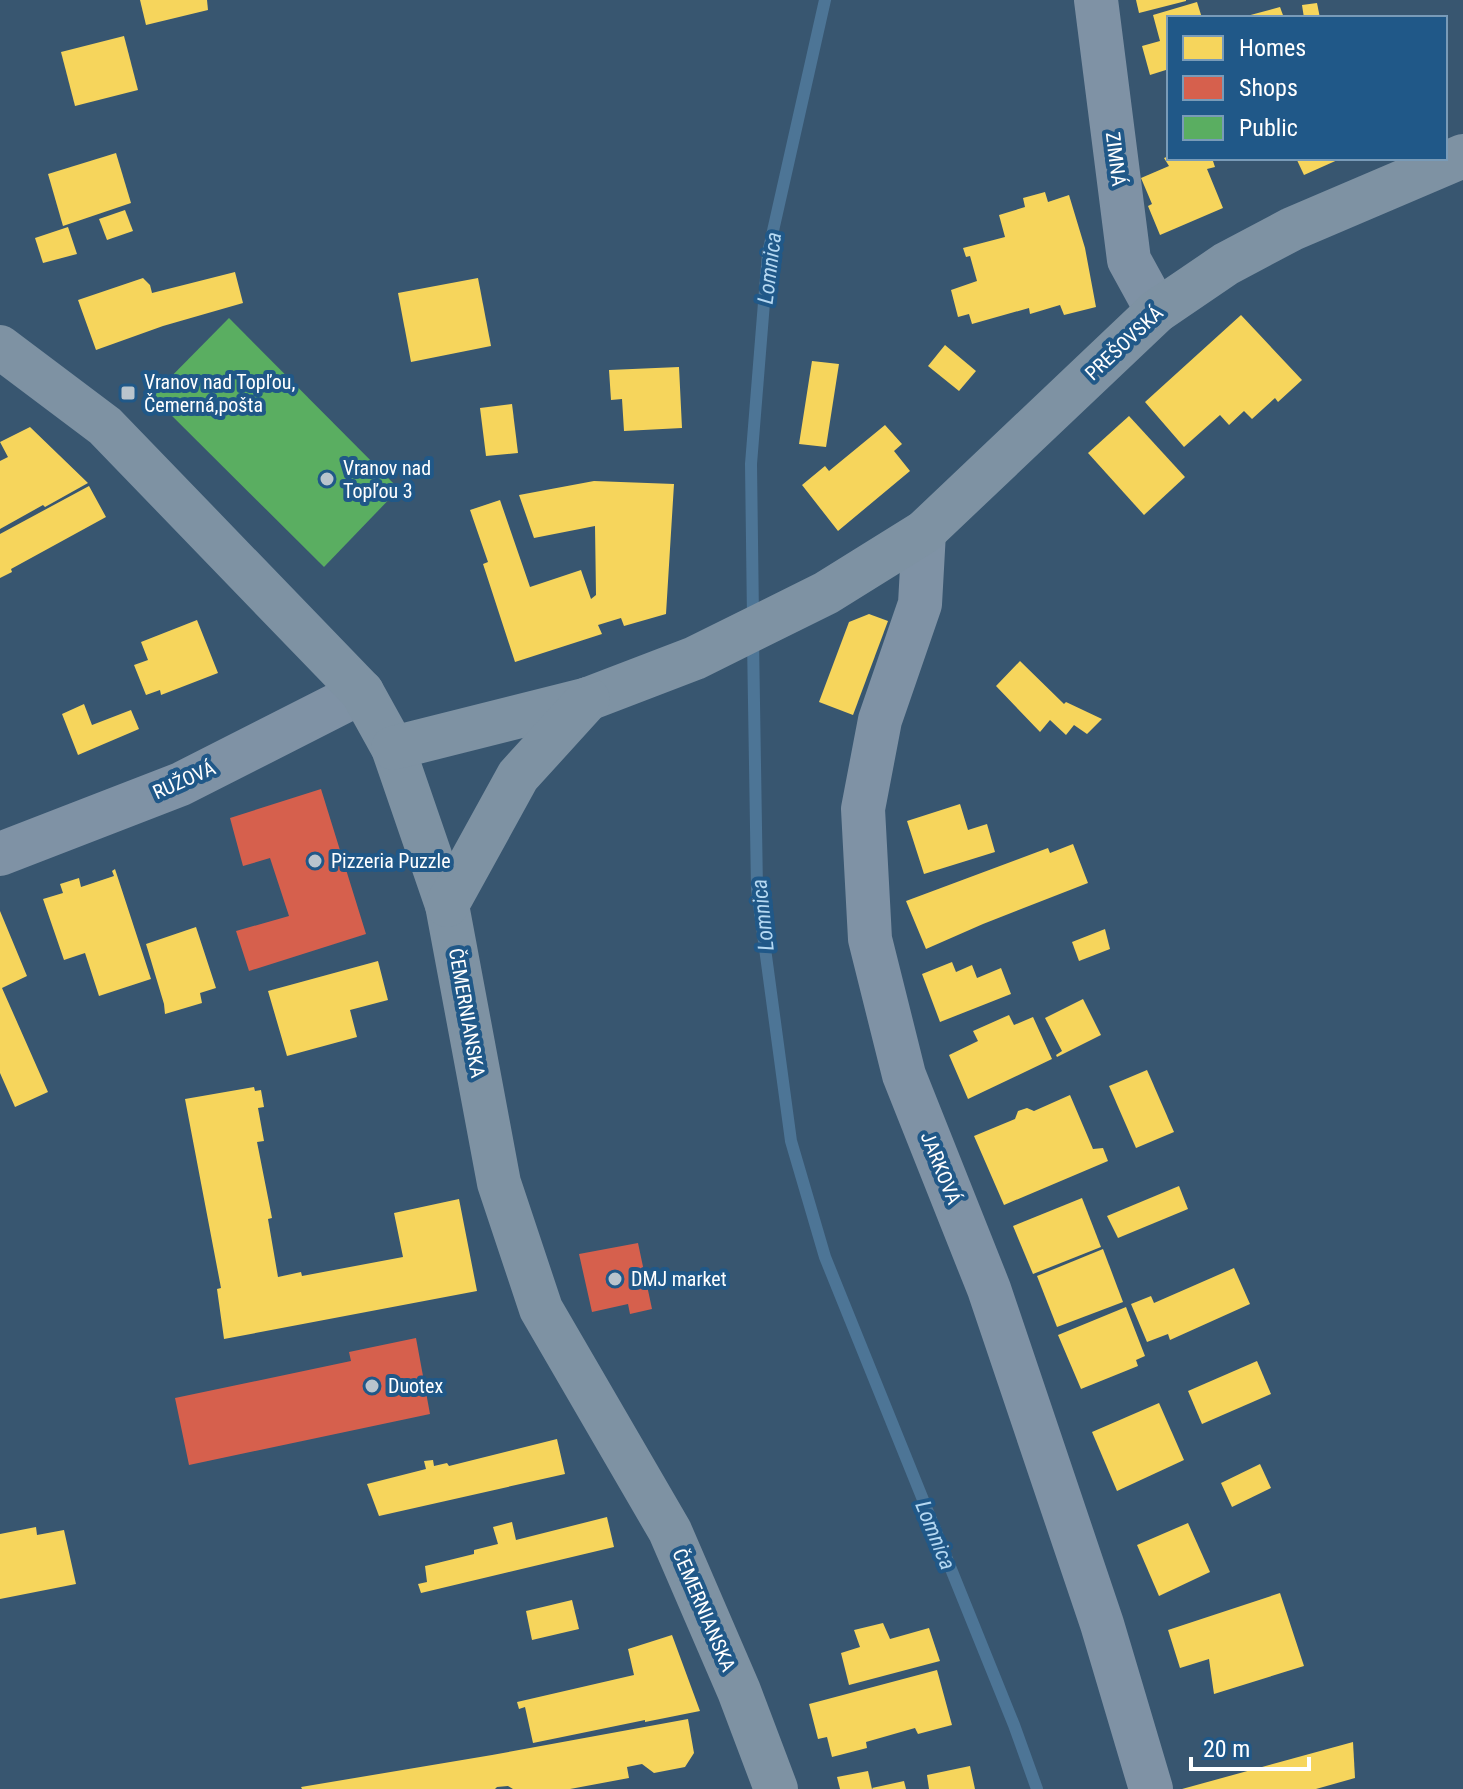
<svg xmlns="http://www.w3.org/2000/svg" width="1463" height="1789" font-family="'Roboto Condensed',sans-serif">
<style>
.homes{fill:#f6d55c}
.shops{fill:#d6604d}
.public{fill:#5aae61}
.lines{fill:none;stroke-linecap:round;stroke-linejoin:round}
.stream{stroke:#4d7596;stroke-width:12}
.minor{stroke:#7f92a5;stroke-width:44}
.major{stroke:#7e92a3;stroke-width:44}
.poi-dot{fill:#b9c4cd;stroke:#205888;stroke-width:3}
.labels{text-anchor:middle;stroke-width:8;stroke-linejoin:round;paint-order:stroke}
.street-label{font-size:20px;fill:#fff;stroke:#205888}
.poi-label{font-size:20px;fill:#fff;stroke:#205888;text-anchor:start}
.water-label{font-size:22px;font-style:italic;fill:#b5d8f2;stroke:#205888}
</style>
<rect width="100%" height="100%" fill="#385670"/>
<g class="homes">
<path d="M140,0H207L208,10L146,25Z"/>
<path d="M1136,0H1186V1L1139,13Z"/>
<path d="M1197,2L1202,18H1169V69L1150,75L1142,46L1160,41L1153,15Z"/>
<path d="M1317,3L1320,18H1304L1302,5Z"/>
<path d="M1280,7L1284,18H1243V17Z"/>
<path d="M124,36L138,90L75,106L61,52Z"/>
<path d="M116,153L131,203L63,226L48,174Z"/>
<path d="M1169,156V158H1212L1215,167L1207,169L1223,208L1160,235L1148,206L1152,204L1141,178L1169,166L1164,158Z"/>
<path d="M1296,158H1342L1304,175Z"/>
<path d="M1045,192L1048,202L1069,195L1085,248L1096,307L1064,315L1060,305L1030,314L1029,308L972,324L969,314L958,317L951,290L977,281L970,256L966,257L963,248L1005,237L999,215L1025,207L1023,198Z"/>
<path d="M125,210L133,231L107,240L99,219Z"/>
<path d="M68,227L77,254L43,263L35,238Z"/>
<path d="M235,272L243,303L163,326L96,350L78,300L143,278L150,285L152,293Z"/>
<path d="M478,278L491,346L411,362L398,293Z"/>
<path d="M1241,315L1302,380L1278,402L1275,398L1252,419L1244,411L1229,425L1220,415L1184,447L1145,402Z"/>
<path d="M945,345L976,371L959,391L928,366Z"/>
<path d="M812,361L839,364L826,447L799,444Z"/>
<path d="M679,367L682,428L624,431L622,399L611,400L609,370Z"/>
<path d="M512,404L518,453L486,456L480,408Z"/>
<path d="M1129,416L1185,477L1144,515L1088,453Z"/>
<path d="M885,425L902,444L894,451L910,471L838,531L802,485L825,466L829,471Z"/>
<path d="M30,427L88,483L45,507L43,505L0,529V461L8,457L0,442Z"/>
<path d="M594,481L674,484L666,614L624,626L621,618L598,625L602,634L515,662L483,564L488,562L470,510L500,500L530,587L581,570L591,599L596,595L595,526L534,538L519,495Z"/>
<path d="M89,486L106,517L11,569L12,572L0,578V534Z"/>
<path d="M869,614L888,621L853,715L819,702L849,622Z"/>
<path d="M197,620L218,673L161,695L160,690L146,695L134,665L148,660L141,642Z"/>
<path d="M1020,661L1064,704L1066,702L1102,719L1087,734L1074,725L1066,735L1050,720L1040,732L996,686Z"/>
<path d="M84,704L92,725L131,710L139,729L78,755L62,714Z"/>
<path d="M960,804L968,830L987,824L995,852L924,874L907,821Z"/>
<path d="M1073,844L1088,883L983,924L926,949L906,901L1048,848L1050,853Z"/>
<path d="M115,869L151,979L99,996L85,953L64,960L43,899L63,893L60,884L79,878L81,887L114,876L112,871Z"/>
<path d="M0,911L27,976L2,988L48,1092L15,1107L0,1073Z"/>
<path d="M196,927L216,988L200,993L202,1003L165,1014L164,1004L146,944Z"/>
<path d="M1105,929L1110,949L1079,961L1072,942Z"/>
<path d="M378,961L388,1000L350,1010L357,1037L287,1056L268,991Z"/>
<path d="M952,962L956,972L972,965L977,978L1001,968L1011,994L940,1022L922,974Z"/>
<path d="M1083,999L1101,1035L1057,1057L1056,1055L1062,1051L1045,1018Z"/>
<path d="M1009,1015L1014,1025L1033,1017L1052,1059L968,1099L949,1055L978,1041L973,1031Z"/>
<path d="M1147,1070L1174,1132L1136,1148L1109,1086Z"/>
<path d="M254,1087L255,1091L261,1090L264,1107L258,1108L264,1141L257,1142L272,1218L268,1219L278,1277L301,1272L302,1276L403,1257L394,1213L459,1199L477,1291L224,1339L217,1289L221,1288L185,1099Z"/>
<path d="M1070,1095L1093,1149L1103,1148L1108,1161L1004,1205L974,1136L1015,1119L1018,1111L1027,1108L1034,1111Z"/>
<path d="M1179,1186L1188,1209L1118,1238L1107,1216Z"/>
<path d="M1082,1198L1101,1247L1033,1274L1013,1226Z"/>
<path d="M1103,1249L1123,1302L1057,1327L1037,1276Z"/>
<path d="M1234,1268L1250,1304L1170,1340L1168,1334L1147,1342L1131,1304L1151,1296L1154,1303Z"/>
<path d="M1126,1307L1145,1356L1136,1360L1138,1366L1081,1389L1058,1335Z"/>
<path d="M1257,1361L1271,1394L1202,1424L1188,1391Z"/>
<path d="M1159,1403L1184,1460L1117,1491L1092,1432Z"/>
<path d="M557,1439L565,1474L379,1516L367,1484L426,1469L424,1461L433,1460L434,1466L447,1463L449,1466Z"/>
<path d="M1260,1464L1271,1488L1232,1507L1221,1483Z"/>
<path d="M607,1517L614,1547L421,1593L418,1584L427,1582L425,1566L474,1554V1550L498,1544L493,1527L512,1522L516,1540Z"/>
<path d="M1188,1523L1210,1572L1159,1596L1137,1545Z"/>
<path d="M36,1527L37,1535L64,1530L76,1584L0,1599V1534Z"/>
<path d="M1280,1593L1304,1666L1214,1694L1209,1659L1180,1668L1168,1630Z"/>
<path d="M572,1600L579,1629L532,1640L526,1611Z"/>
<path d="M883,1623L890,1639L929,1628L940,1661L849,1685L841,1653L860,1647L854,1630Z"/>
<path d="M672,1635L700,1711L645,1722V1720L533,1743L525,1707L519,1709L517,1702L634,1675L628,1649Z"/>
<path d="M937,1670L952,1725L918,1734L915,1728L866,1742L867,1748L832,1757L827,1737L818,1739L809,1704Z"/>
<path d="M688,1719L694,1753L685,1767L654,1773L642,1764L627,1767L629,1778L570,1789H513L508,1786L497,1787L495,1789H302L301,1787L492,1755Z"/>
<path d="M1353,1742L1355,1778L1316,1789H1182Z"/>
<path d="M970,1766L975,1789H929L927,1775Z"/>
<path d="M868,1771L872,1789H840L837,1777Z"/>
<path d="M904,1781L906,1789H873L872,1788Z"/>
</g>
<g class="shops">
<path d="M321,789L366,934L249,971L236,931L289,916L270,858L243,866L230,818Z"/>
<path d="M638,1243L652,1309L630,1314L628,1304L592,1312L579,1254Z"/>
<path d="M416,1338L430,1414L189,1465L175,1398L351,1361L349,1352Z"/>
</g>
<path class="public" d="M229,318L399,489L324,567L152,396Z"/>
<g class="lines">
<g class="stream">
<path d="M753,618L751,464L768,253L825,0"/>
<path d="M753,640L757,889L791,1141L825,1257L1014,1725L1037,1789"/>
</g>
<g class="minor">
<path d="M1096,0L1129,260L1157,311"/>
<path d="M924,532L920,604L880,720L863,809L870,939L904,1075L989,1289L1102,1624L1151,1789"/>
<path d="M0,854L181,784L362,692"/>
</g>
<g class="major">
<path d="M0,347L105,426L362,692L393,748L447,905L499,1183L541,1309L670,1531L739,1691L776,1789"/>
<path d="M393,748L588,699L695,658L826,593L924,532L1157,311L1226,264L1292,229L1463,156"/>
<path d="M447,905L518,776L588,699"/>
</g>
</g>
<g class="poi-dot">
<rect x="120" y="385" width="16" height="16" rx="4"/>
<circle cx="327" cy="479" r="8"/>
<circle cx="315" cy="861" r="8"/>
<circle cx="615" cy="1279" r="8"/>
<circle cx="372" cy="1386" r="8"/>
</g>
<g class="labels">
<g class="street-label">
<text transform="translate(1116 159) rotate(83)" y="7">ZIMNÁ</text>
<text transform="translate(1124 343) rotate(-43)" y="7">PREŠOVSKÁ</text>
<text transform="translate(184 780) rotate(-24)" y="7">RUŽOVÁ</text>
<text transform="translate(467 1013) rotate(80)" y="7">ČEMERNIANSKA</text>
<text transform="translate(941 1168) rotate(68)" y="7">JARKOVÁ</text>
<text transform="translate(704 1610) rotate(67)" y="7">ČEMERNIANSKA</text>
</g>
<g class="poi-label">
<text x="144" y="389">Vranov nad Topľou,<tspan x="144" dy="23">Čemerná,pošta</tspan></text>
<text x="343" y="475">Vranov nad<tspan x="343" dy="23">Topľou 3</tspan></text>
<text x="331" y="868">Pizzeria Puzzle</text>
<text x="631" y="1286">DMJ market</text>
<text x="388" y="1393">Duotex</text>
</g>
<g class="water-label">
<text transform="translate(769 268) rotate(-83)" y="8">Lomnica</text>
<text transform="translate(762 915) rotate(-96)" y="8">Lomnica</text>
<text transform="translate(936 1535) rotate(68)" y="8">Lomnica</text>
</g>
</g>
<rect x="1167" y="16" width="280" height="144" fill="#205888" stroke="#799bb8" stroke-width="2"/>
<rect x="1183" y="36" width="40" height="24" fill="#f6d55c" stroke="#799bb8" stroke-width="2"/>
<text x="1239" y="56" font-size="24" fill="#ffffff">Homes</text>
<rect x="1183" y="76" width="40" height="24" fill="#d6604d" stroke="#799bb8" stroke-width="2"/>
<text x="1239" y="96" font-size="24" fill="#ffffff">Shops</text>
<rect x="1183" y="116" width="40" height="24" fill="#5aae61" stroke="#799bb8" stroke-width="2"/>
<text x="1239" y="136" font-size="24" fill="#ffffff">Public</text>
<path d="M1191 1757v12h118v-12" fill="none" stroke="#ffffff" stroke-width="4"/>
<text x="1203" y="1757" font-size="24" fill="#ffffff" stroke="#205888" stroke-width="6" paint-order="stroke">20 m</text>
</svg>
